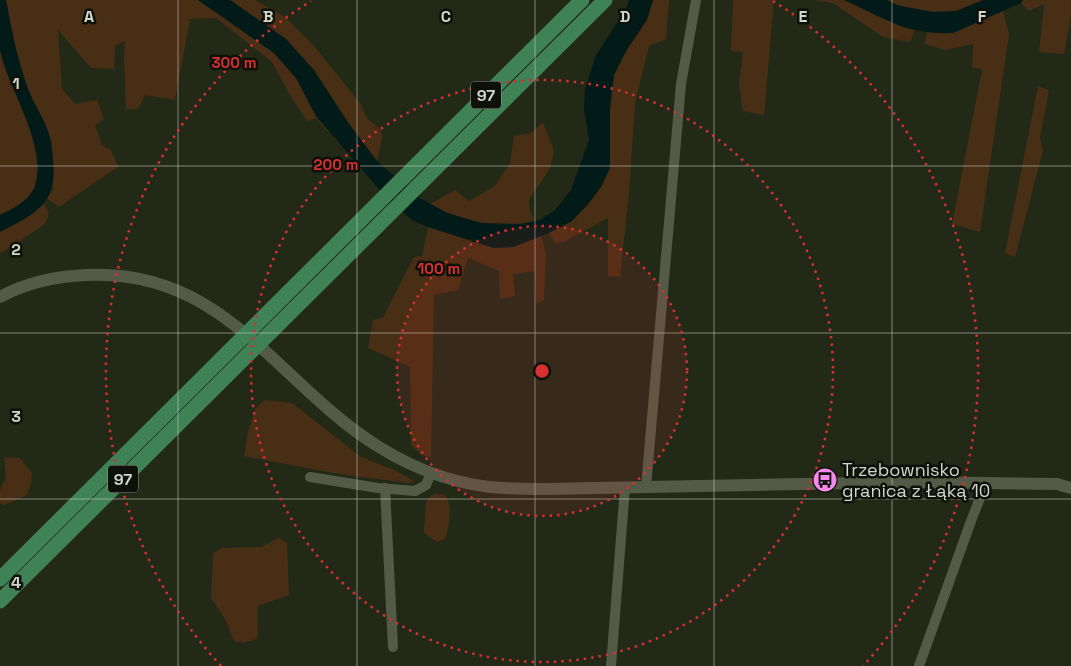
<svg xmlns="http://www.w3.org/2000/svg" width="1071" height="666" font-family="'Space Grotesk',sans-serif">
<style>
.green{fill:#482e14}
.water{fill:#021b19}
.lines{fill:none;stroke-linecap:round;stroke-linejoin:round}
.minor{stroke:#535b46;stroke-width:10}
.tertiary{stroke:#535b46;stroke-width:12}
.primary{stroke:#3e8256;stroke-width:15}
.grid{fill:none;stroke:#d2d6ca;stroke-width:1;stroke-opacity:0.55}
.ring{fill:none;stroke:#d63130;stroke-width:2.5;stroke-dasharray:2.5 5}
.labels{text-anchor:middle;stroke-width:5;stroke-linejoin:round;paint-order:stroke}
.shield{fill:#0e1109;stroke:#979b90;stroke-width:1}
.shield-label{font-size:16px;font-weight:bold;fill:#d2d6ca}
.poi-label{font-size:18px;fill:#d2d6ca;stroke:#0e1109;text-anchor:start}
.grid-label{font-size:16px;text-anchor:middle;font-weight:bold;fill:#d2d6ca;stroke:#0e1109;stroke-width:5;stroke-linejoin:round;paint-order:stroke}
.centre{fill:#d63130;stroke:#0e1109;stroke-width:2.5}
.ring-label{font-size:15px;text-anchor:middle;font-weight:bold;fill:#d63130;stroke:#0e1109;stroke-width:5;stroke-linejoin:round;paint-order:stroke}
</style>
<rect width="100%" height="100%" fill="#232917"/>
<g class="green">
<path d="M6,0H198L274,53L296,78L316,116L341,146L316,118L307,121L291,97L272,62L216,18L190,19L175,100L145,95L138,109H126L124,56L125,41L115,46L114,69L91,68L58,30L62,89L75,104L97,100L104,119L95,125L102,145L111,150L118,167L59,207L47,199L53,189L52,144L46,127L28,89L13,39Z"/>
<path d="M230,0H255L285,17L313,45L360,103L367,118L381,130L382,139L377,161L286,39Z"/>
<path d="M653,0H669L666,39L649,46L635,103L629,194L620,277L608,276V218L564,242L555,243L549,233L572,221L589,203L601,187L610,168V108L614,75Z"/>
<path d="M733,0H774L764,115L743,111L739,84L743,52L731,51Z"/>
<path d="M812,0H844L877,16L905,28L915,30L910,42L883,37L833,3Z"/>
<path d="M887,0H983C975,4 966,8 957,10C938,15 904,10 887,0Z"/>
<path d="M1023,0H1071V16L1064,54L1039,52L1044,4L1029,11L1021,3Z"/>
<path d="M1003,11L1009,34L980,232L952,224L982,70L972,67L973,44L945,50L925,44L927,32L953,33Z"/>
<path d="M0,49C11,84 47,152 35,186C30,200 13,209 0,215Z"/>
<path d="M1038,86L1049,90L1040,138L1043,151L1015,257L1005,253Z"/>
<path d="M543,122L554,151L550,168L529,200L530,211L535,221C497,229 463,222 430,204L455,190L469,201L495,186L510,163L514,136L531,133Z"/>
<path d="M44,204L49,213L45,224L14,245L0,253V232L22,220Z"/>
<path d="M428,227L494,248L513,247L541,236L546,254L544,300L536,304L535,271L513,274L515,296L500,299L499,271L468,258L458,290L434,295L431,457L421,455L411,445L410,367L368,348L373,320L383,317L414,257L422,256Z"/>
<path d="M265,400L292,403L361,457L394,470L414,481L409,483L338,474L244,456L248,432L255,409Z"/>
<path d="M4,457L20,458L32,473L31,483L27,495L4,505L0,503V490L6,478Z"/>
<path d="M436,494L445,495C453,505 449,527 445,539L437,542L424,533L426,503L430,496Z"/>
<path d="M279,538L287,543L289,595L258,606C256,617 259,627 257,639L243,643L234,641L225,619L211,598L213,553L222,548L261,547Z"/>
</g>
<g class="water">
<path d="M0,0H6C12,30 17,60 28,89C33,102 41,114 46,126C51,137 52,148 53,160C58,204 35,214 0,232V215C13,209 30,200 35,186C49,146 8,90 0,50C0,35 0,16 0,0Z"/>
<path d="M198,0H230L286,39L314,70L349,124L377,161L418,197L447,213L481,223L521,224L540,220L555,210L571,190L589,140L584,108L585,89L596,55L626,9L629,0H653L647,20L626,51L614,75L610,108V168L601,187L589,203L572,221L549,233L513,247L494,248L428,227L412,220L390,202L316,116L296,78L274,53Z"/>
<path d="M844,0H887L896,5L933,12L956,11L983,0H1023L1021,3L953,33C906,35 885,18 844,0Z"/>
</g>
<g class="lines">
<g class="minor">
<path d="M310,477L378,488L415,491L426,485L431,473"/>
<path d="M646,487L681,84L696,0"/>
<path d="M385,488L393,647"/>
<path d="M611,666L625,487"/>
<path d="M919,666L971,521L986,483"/>
</g>
<path class="tertiary" d="M0,297C26,283 58,276 87,275C226,269 276,383 379,447C416,470 460,486 504,488C518,489 532,489 546,489L910,482L1057,484L1071,488"/>
<g class="primary">
<path d="M0,579L582,0"/>
<path d="M0,601L605,0"/>
</g>
</g>
<path class="grid" d="M178,0V666M357,0V666M535,0V666M714,0V666M892,0V666M0,166H1071M0,333H1071M0,499H1071"/>
<circle cx="542" cy="371" r="145" fill="#d63130" fill-opacity=".12"/>
<g class="ring">
<circle cx="542" cy="371" r="145"/>
<circle cx="542" cy="371" r="291"/>
<path d="M221 666A436 436 0 0 1 311 1M773 1A436 436 0 0 1 863 666"/>
</g>
<defs>
<symbol id="bus-disc" viewBox="-11 -11 22 22"><circle r="9.5" fill="#f788ec" stroke="#0e1109"/><path d="M-5-6H5V4H4V6H2V4H-2V6H-4V4H-5ZM-3.5-4V0h7V-4ZM-3.5 1.2v1.5H-2V1.2ZM2 1.2v1.5H3.5V1.2Z" fill="#111"/></symbol>
</defs>
<g fill-rule="evenodd">
<use href="#bus-disc" x="811" y="466" width="28" height="28"/>
</g>
<g class="labels">
<g class="shield">
<rect x="471" y="81.5" width="30" height="27" rx="4"/>
<rect x="108" y="465.5" width="30" height="27" rx="4"/>
</g>
<g class="shield-label">
<text x="486" y="101">97</text>
<text x="123" y="485">97</text>
</g>
<g class="poi-label">
<text x="842" y="476">Trzebownisko<tspan x="842" dy="21">granica z Łąką 10</tspan></text>
</g>
</g>
<g class="grid-label">
<text x="89" y="22">A</text>
<text x="268" y="22">B</text>
<text x="446" y="22">C</text>
<text x="625" y="22">D</text>
<text x="803" y="22">E</text>
<text x="982" y="22">F</text>
<text x="16" y="89">1</text>
<text x="16" y="255">2</text>
<text x="16" y="422">3</text>
<text x="16" y="588">4</text>
</g>
<circle cx="542" cy="371" r="8" class="centre"/>
<g class="ring-label">
<text x="234" y="68">300 m</text>
<text x="336" y="170">200 m</text>
<text x="439" y="274">100 m</text>
</g>
</svg>
